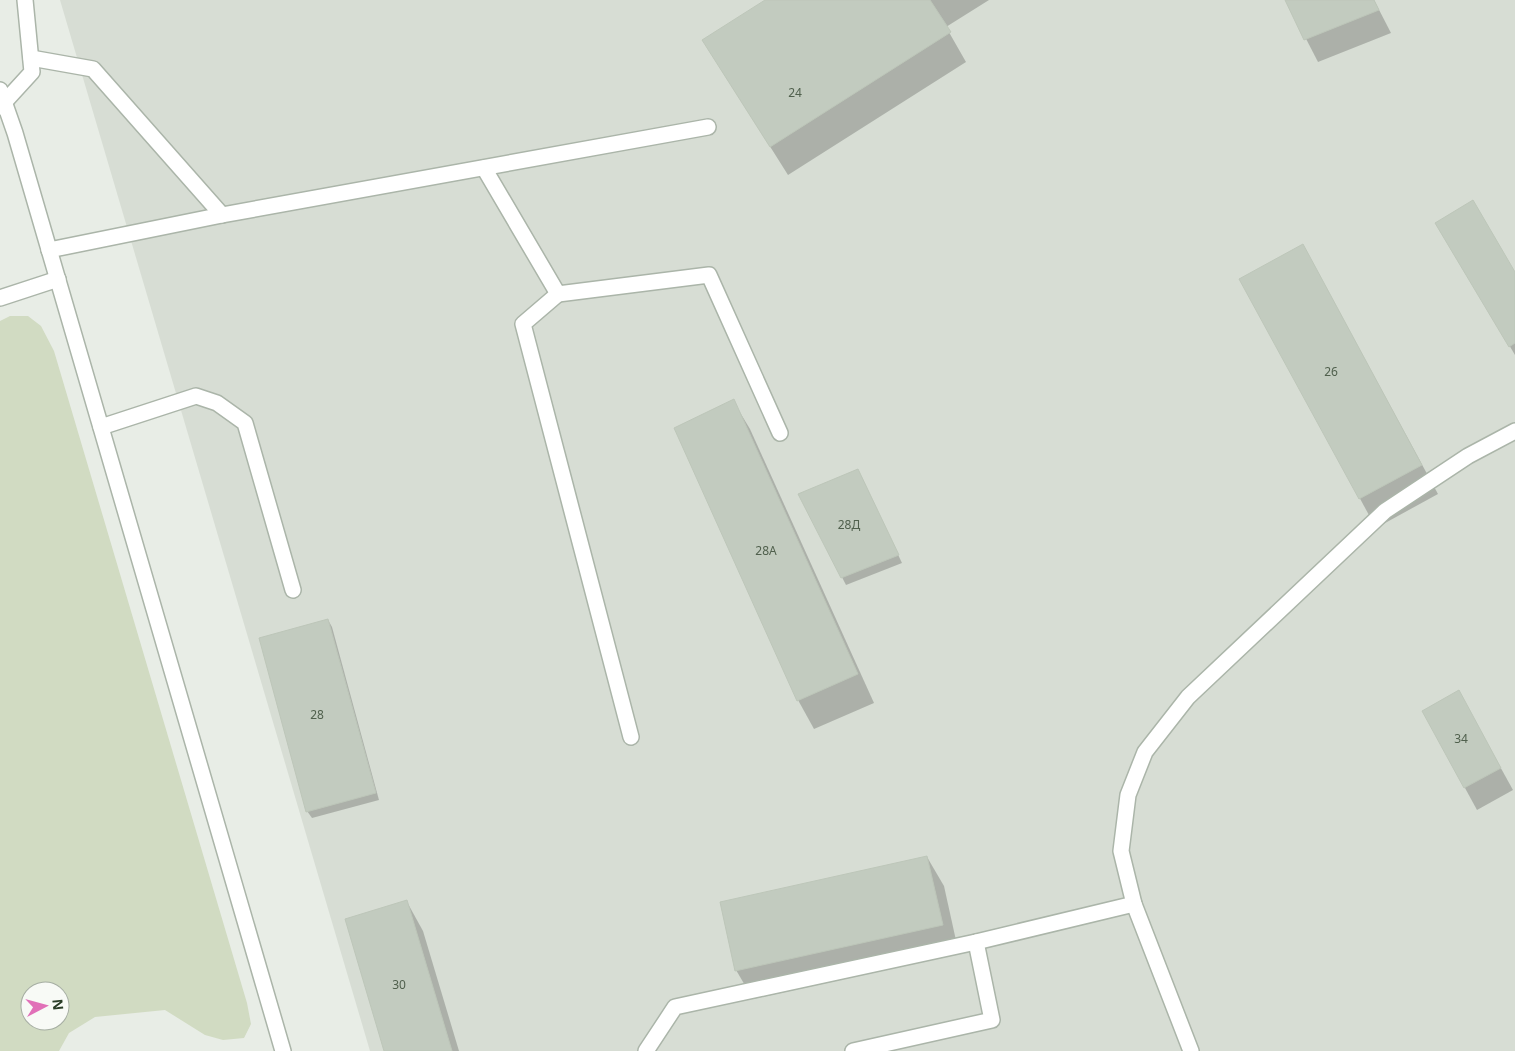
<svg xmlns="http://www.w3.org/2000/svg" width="1515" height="1051" font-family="'Noto Sans',sans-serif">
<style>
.built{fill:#d7ddd4}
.green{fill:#d1dbc2;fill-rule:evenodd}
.shadow{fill:#0003}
.building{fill:#c2cbbf;stroke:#bdc6b9}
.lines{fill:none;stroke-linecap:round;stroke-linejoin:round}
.minor-casing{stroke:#abb5a9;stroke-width:18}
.minor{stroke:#fff;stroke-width:15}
.labels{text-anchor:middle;stroke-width:4;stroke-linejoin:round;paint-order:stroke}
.number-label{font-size:12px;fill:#50604d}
</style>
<rect width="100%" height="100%" fill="#e8ede6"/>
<path class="built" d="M60,0H1515V1051H370Z"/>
<path class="green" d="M10,316H28L41,326L54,351L247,1003L251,1024L244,1038L223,1040L205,1035L165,1010L95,1017L69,1033L59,1051H0V321ZM30,991H60V1021H30Z"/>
<g class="shadow">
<path d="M767,0H989L946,27L966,62L788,175L721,69Z"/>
<path d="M1286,0H1374L1391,33L1318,62Z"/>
<path d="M1437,223L1515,275V355Z"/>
<path d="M1319,275L1438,494L1376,528L1241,280Z"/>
<path d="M733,401L750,429L874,703L814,729L798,700Z"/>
<path d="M862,478L902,563L846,585L800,495Z"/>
<path d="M328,620L332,627L379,800L312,818L307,811Z"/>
<path d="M1471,714L1513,790L1477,810L1465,788Z"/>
<path d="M927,857L944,886L959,954L753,999L736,970Z"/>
<path d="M407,902L423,931L459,1051H386Z"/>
</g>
<g class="building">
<path d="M765,0H930L951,32L770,147L702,40Z"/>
<path d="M1285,0H1374L1379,10L1304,40Z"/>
<path d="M1473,200L1515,272V343L1509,347L1435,223Z"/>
<path d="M1303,244L1422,465L1359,499L1239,279Z"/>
<path d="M734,399L858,674L797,701L674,428Z"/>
<path d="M858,469L899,555L841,578L798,494Z"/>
<path d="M328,619L376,793L306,812L259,638Z"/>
<path d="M1459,690L1501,768L1464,788L1422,711Z"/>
<path d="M927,856L943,925L735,971L720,902Z"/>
<path d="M407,900L452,1051H384L345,919Z"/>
</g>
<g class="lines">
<defs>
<g id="minor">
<path d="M31,58L93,69L222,215"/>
<path d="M0,90L15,133L283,1051"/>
<path d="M0,107L32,72L25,0"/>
<path d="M484,168L558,294L709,275L780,433"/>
<path d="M49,250L222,215L708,127"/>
<path d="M558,294L523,324L631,737"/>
<path d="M0,298L58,279"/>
<path d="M101,427L196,396L217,403L245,423L293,590"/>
<path d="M646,1051L675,1007L976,942L1134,904"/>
<path d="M853,1051L992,1020L976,942"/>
<path d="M1191,1051L1134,904L1121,851L1128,795L1145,752L1188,697L1385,511L1468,456L1515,431"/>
</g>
</defs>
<use href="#minor" class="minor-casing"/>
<use href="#minor" class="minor"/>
</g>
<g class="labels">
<g class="number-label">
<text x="795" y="97">24</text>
<text x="1331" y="376">26</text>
<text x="849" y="529">28Д</text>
<text x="766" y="555">28А</text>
<text x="317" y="719">28</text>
<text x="1461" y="743">34</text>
<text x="399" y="989">30</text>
</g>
</g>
<g transform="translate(45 1006) rotate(84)"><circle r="24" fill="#f8faf6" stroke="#a6aea3"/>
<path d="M0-4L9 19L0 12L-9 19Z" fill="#e170b8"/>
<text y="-8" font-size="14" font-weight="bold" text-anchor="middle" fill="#2a3d27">N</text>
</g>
</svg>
